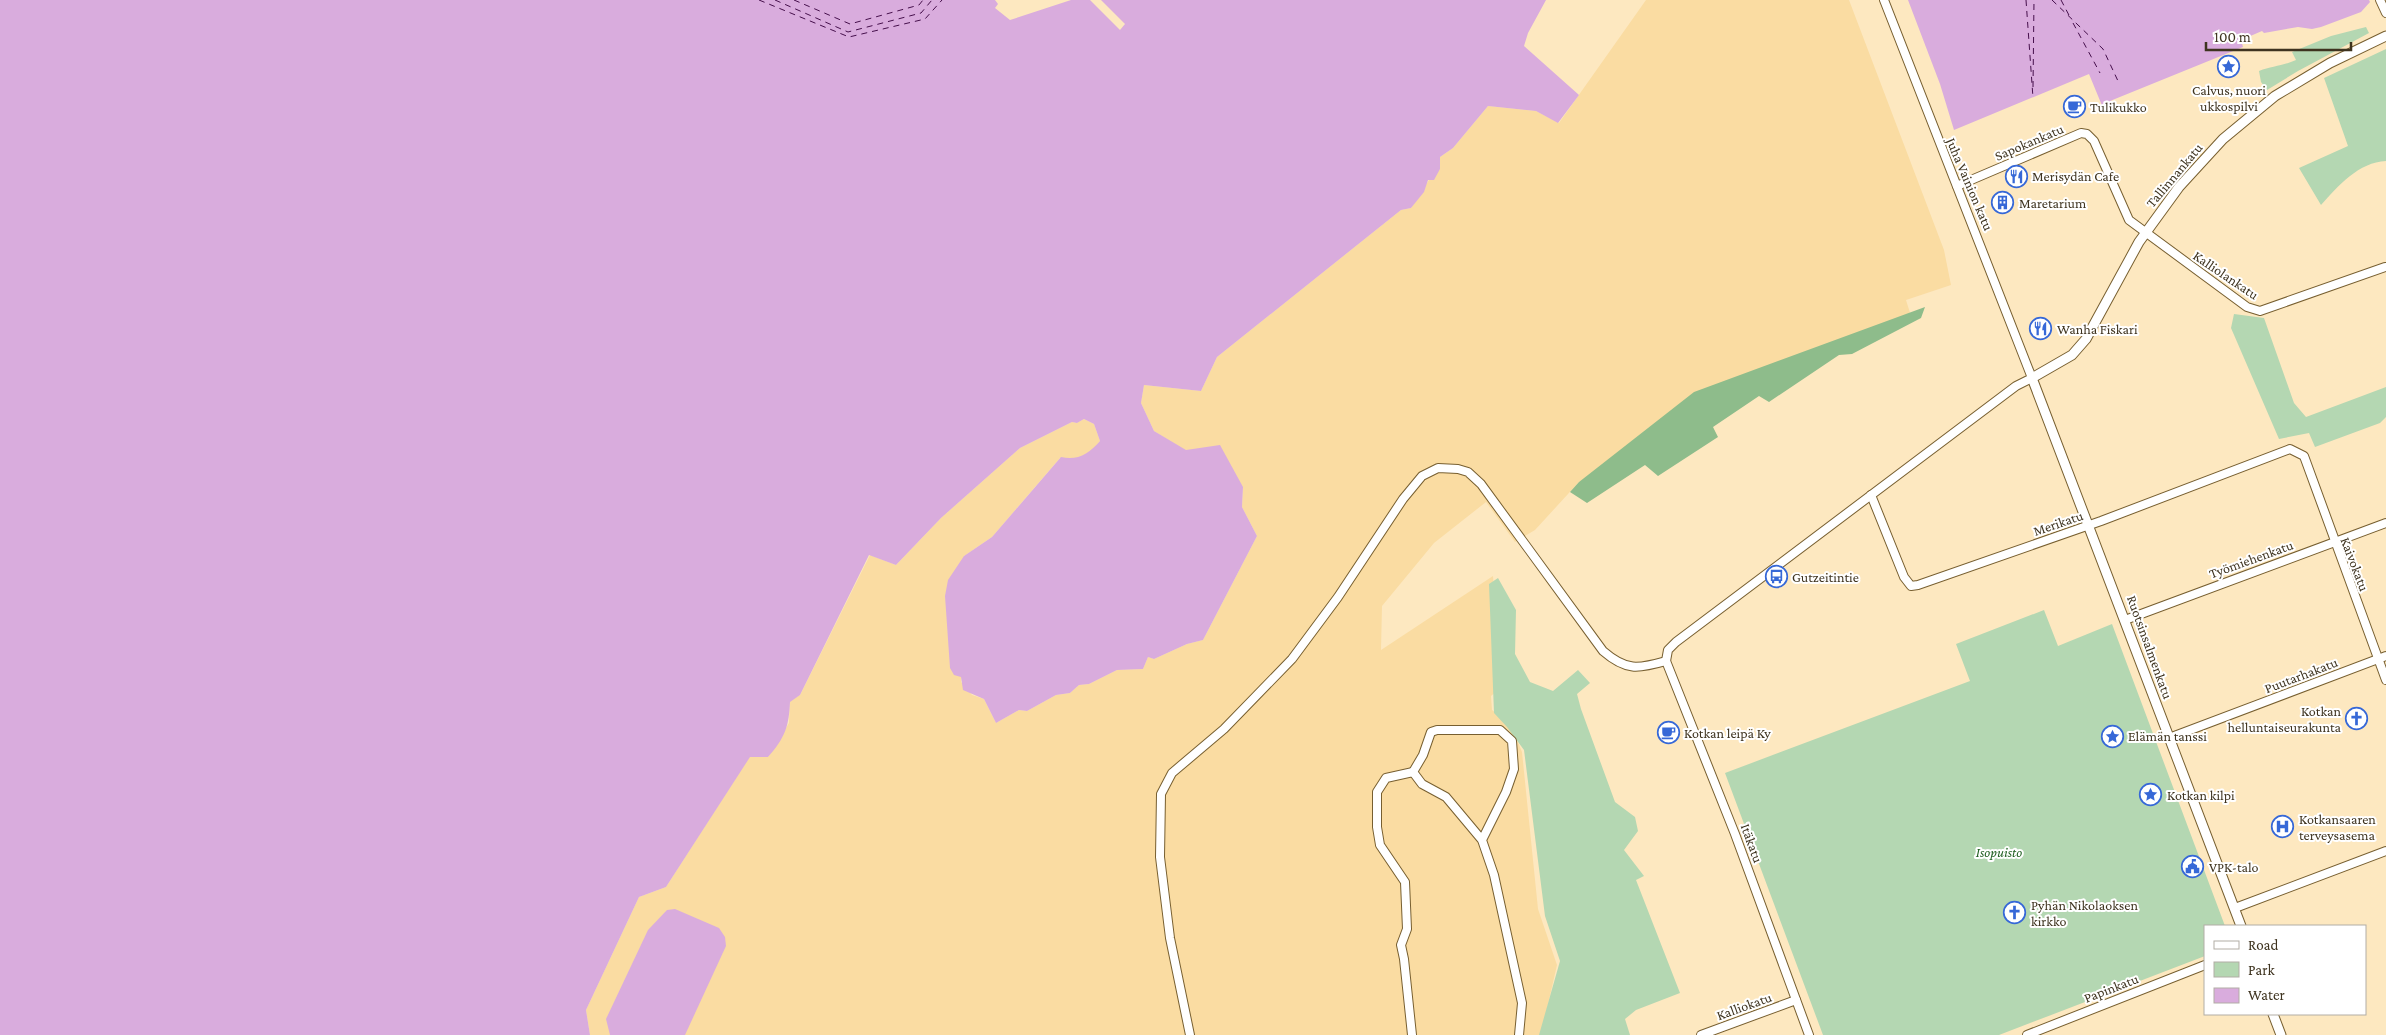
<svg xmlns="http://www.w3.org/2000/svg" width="2386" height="1035" font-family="'Crimson Pro',serif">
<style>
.built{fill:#fadca2}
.green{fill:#b4d7b2}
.forest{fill:#8ebc8b}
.water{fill:#d9acdd}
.pier{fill:#fde8c0}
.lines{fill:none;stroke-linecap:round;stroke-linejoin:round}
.ferry{stroke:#450f4b;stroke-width:1;stroke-dasharray:6 5;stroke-linecap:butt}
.minor-casing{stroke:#775f30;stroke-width:10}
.tertiary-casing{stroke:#775f30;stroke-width:11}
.minor{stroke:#fff;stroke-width:8}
.tertiary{stroke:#fff;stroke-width:9}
.labels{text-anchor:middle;stroke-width:4;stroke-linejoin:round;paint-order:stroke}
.poi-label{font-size:14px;fill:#3e331f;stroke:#fff;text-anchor:start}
.street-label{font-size:14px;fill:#3e331f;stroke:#fff}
.park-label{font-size:14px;font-style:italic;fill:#216022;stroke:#fff}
</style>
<rect width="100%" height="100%" fill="#fde8c0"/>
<path class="built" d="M1646,0H1849L1944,250L1951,285L1906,300L1911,316L1579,482L1535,530L1515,542L1486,502L1434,543L1382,606L1381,650L1493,576L1501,687L1491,696L1492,710L1502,718L1515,735L1522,752L1538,909L1557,965L1541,1035H590L586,1010L639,897L666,887L750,756L768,757L789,723L790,701L800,695L870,555L896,565L941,518L1020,448L1072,422L1077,423L1084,419L1094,424L1100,441L1093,450L1081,457L1070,460L1060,458L992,537L964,556L961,682L972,695L984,699L996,723L1019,710L1027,711L1056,695L1070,693L1079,685L1089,684L1117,670L1143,669L1148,657L1154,659L1187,644L1203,640L1257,536L1242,507L1243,487L1154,431L1141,403L1144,385L1201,391L1217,357L1401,210L1411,208L1429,180L1440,169V157L1453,148L1488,106L1536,111L1559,123Z"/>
<g class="green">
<path d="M2366,27L2369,33L2298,71L2267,90L2261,82L2259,71C2272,66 2283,66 2296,60L2292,52L2331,36Z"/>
<path d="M2386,49V161C2359,162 2338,186 2321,205L2299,168L2348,146L2324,78Z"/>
<path d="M2234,314L2264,318L2294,403L2306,417L2386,387V417L2380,423L2315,447L2309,433L2279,439L2231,328Z"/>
<path d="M1498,578L1516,610L1515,654L1530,682L1553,691L1578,670L1590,683L1577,694L1581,709L1615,802L1635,817L1638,831L1624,850L1644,876L1636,880L1680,993L1636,1010L1625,1019L1630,1035H1539L1560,961L1545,916L1524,750L1507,727L1494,713L1489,584Z"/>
<path d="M2044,610L2058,646L2112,624L2225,926H2205V956L1999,1035H1823L1725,773L1970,681L1956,644Z"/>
</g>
<path class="forest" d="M1925,307L1921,318L1852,354L1839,355L1769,402L1759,396L1713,427L1718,437L1658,476L1645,465L1587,503L1570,492L1579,482L1694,392Z"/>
<g class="water">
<path d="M0,0H995L998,4L995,8L1010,20L1071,0H1546L1528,33L1524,46L1579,95L1558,123L1536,111L1488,106L1453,148L1440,157V169L1434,180H1428L1424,192L1411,208L1401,210L1217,357L1201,391L1144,385L1141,403L1154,431L1186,450L1220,445L1243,487L1242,507L1257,536L1203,640L1187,644L1154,659L1148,657L1143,669L1117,670L1089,684L1079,685L1070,693L1056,695L1027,711L1019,710L996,723L984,699L963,690L961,677L954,675L950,668L945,596L948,580L964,556L992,537L1061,457C1077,461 1089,454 1100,441L1094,424L1084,419L1077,423L1072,422L1020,448L941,518L896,565L869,555L800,695L790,702C789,726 785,738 768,757H750L666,887L639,897L586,1010L590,1035H0Z"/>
<path d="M1908,0H2369L2370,2L2361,12L2321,27L2312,29L2298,27L2264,33L2262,31L2241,40L2243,47L2110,101L2112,105L2103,108L2089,74L1954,130L1940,84Z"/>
<path d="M675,909L719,928L725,937L726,946L685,1035H610L606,1019L648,930L667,910Z"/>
</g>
<path class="pier" d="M1090,0H1101L1125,24L1120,30Z"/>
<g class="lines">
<g class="ferry">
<path d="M759,0L849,37L925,19L942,0"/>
<path d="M775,0L848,32L921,13L932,0"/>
<path d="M794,0L850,24L919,5L923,0"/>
<path d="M2026,0L2033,98"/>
<path d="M2052,0L2103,49L2118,81"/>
<path d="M2061,0L2071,19"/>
<path d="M2073,23L2100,73"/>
<path d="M2033,87L2034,0"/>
</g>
<defs>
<g id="minor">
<path d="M2380,0L2386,13"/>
<path d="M1957,186L2081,133L2087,134L2094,141L2129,220L2247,307L2260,311L2385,267"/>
<path d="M1871,495L1904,577L1911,586L1918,585L2101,521L2290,449L2304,456L2386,680"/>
<path d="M2125,620L2386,523"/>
<path d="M1666,661L1668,650L1676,642L2016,386L2032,378L1884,0"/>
<path d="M1666,661L1735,834L1809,1035"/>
<path d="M2169,738L2386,656"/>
<path d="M1482,840L1506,792L1514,769L1512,741L1500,730H1437L1431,732L1423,755L1413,772L1422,784L1446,797L1482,840L1494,875L1522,1003L1519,1035"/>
<path d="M2235,908L2386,851"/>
<path d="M1190,1035L1170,938L1160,857L1161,794L1172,773L1224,729L1292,659L1338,597L1403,499L1422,476L1438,468L1458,469L1468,472L1481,484L1603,651C1626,671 1638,669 1666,661"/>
<path d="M1412,1035L1404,959L1401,945L1407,929L1405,882L1380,845L1377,827V792L1386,778L1413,772"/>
<path d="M1701,1035L1796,1000"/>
<path d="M2027,1035L2205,965"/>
</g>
<g id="tertiary">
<path d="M2241,926L2032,378L2072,355L2086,339L2139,242L2179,187L2223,139L2275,96L2330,63L2386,36"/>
<path d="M2273,1014L2281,1035"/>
</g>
</defs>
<use href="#minor" class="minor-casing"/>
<use href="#tertiary" class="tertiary-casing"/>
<use href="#minor" class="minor"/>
<use href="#tertiary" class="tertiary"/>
</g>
<defs>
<symbol id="sight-ring" viewBox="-11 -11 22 22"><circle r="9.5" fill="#fff" stroke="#3668d7" stroke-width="1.5"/><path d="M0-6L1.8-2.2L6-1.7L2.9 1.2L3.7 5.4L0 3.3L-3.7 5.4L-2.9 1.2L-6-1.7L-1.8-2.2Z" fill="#3668d7"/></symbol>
<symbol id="cafe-ring" viewBox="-11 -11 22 22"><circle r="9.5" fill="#fff" stroke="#3668d7" stroke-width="1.5"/><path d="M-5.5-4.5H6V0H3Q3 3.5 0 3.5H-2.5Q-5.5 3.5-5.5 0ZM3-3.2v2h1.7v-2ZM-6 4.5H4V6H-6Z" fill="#3668d7"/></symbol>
<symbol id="restaurant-ring" viewBox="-11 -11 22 22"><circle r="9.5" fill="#fff" stroke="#3668d7" stroke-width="1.5"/><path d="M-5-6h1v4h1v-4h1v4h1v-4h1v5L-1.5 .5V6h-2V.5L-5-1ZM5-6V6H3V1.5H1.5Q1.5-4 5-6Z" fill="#3668d7"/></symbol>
<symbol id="building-ring" viewBox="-11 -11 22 22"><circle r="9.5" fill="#fff" stroke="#3668d7" stroke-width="1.5"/><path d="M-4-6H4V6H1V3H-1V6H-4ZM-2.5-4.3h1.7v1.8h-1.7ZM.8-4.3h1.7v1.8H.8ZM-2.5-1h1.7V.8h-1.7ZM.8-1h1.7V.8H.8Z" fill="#3668d7"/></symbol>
<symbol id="bus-ring" viewBox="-11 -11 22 22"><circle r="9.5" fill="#fff" stroke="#3668d7" stroke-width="1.5"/><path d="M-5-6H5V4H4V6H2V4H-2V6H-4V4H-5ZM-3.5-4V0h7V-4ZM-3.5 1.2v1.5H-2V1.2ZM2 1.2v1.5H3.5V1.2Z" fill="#3668d7"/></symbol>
<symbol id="church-ring" viewBox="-11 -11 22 22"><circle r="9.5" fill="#fff" stroke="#3668d7" stroke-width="1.5"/><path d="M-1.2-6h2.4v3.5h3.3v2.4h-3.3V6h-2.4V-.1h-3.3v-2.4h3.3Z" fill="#3668d7"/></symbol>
<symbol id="hospital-ring" viewBox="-11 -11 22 22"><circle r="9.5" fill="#fff" stroke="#3668d7" stroke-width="1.5"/><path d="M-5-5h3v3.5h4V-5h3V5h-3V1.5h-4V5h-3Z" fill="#3668d7"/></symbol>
<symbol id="civic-ring" viewBox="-11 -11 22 22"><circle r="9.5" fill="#fff" stroke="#3668d7" stroke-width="1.5"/><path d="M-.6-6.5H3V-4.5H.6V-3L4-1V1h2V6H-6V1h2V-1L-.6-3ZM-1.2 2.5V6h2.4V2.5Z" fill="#3668d7"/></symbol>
</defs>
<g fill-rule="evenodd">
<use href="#sight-ring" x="2216" y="54" width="25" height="25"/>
<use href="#cafe-ring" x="2062" y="94" width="25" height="25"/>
<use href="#restaurant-ring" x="2004" y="164" width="25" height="25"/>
<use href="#building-ring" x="1990" y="190" width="25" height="25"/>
<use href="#restaurant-ring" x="2028" y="316" width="25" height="25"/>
<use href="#bus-ring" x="1764" y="564" width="25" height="25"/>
<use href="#church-ring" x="2344" y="706" width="25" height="25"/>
<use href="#cafe-ring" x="1656" y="720" width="25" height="25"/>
<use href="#sight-ring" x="2100" y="724" width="25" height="25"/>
<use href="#sight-ring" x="2138" y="782" width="25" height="25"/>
<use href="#hospital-ring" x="2270" y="814" width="25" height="25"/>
<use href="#civic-ring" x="2180" y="854" width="25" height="25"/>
<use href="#church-ring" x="2002" y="900" width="25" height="25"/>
</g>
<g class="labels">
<g class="poi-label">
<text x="2229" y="95" text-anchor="middle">Calvus, nuori<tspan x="2229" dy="16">ukkospilvi</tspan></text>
<text x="2090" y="112">Tulikukko</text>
<text x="2032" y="181">Merisydän Cafe</text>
<text x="2019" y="208">Maretarium</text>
<text x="2057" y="334">Wanha Fiskari</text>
<text x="1792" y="582">Gutzeitintie</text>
<text x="2341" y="716" text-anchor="end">Kotkan<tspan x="2341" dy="16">helluntaiseurakunta</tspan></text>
<text x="1684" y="738">Kotkan leipä Ky</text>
<text x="2128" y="741">Elämän tanssi</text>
<text x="2167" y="800">Kotkan kilpi</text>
<text x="2299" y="824">Kotkansaaren<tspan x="2299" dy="16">terveysasema</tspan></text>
<text x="2209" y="872">VPK-talo</text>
<text x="2031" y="910">Pyhän Nikolaoksen<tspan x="2031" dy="16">kirkko</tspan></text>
</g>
<g class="street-label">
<text transform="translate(2029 142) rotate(-23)" y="5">Sapokankatu</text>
<text transform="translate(2174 175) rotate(-50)" y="5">Tallinnankatu</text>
<text transform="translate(1970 184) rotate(67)" y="5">Juha Vainion katu</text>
<text transform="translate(2226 275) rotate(34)" y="5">Kalliolankatu</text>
<text transform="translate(2058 523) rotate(-19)" y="5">Merikatu</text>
<text transform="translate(2251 559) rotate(-20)" y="5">Työmiehenkatu</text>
<text transform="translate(2355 564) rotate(69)" y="5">Kaivokatu</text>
<text transform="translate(2150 647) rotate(70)" y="5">Ruotsinsalmenkatu</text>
<text transform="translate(2301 675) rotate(-21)" y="5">Puutarhakatu</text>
<text transform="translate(1752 843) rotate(70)" y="5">Itäkatu</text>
<text transform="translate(2111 988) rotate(-21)" y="5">Papinkatu</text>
<text transform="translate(1744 1006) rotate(-20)" y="5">Kalliokatu</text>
</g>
<g class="park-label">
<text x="1999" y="857">Isopuisto</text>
</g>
</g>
<rect x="2204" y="925" width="162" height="90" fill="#ffffff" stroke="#b2ada5"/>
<rect x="2214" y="941" width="25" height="8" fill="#ffffff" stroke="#b2ada5"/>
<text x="2248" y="950" font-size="15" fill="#3e331f">Road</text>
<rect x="2214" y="962" width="25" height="15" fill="#b4d7b2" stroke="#b2ada5"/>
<text x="2248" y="975" font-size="15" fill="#3e331f">Park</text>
<rect x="2214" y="988" width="25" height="15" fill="#d9acdd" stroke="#b2ada5"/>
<text x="2248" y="1000" font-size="15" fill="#3e331f">Water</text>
<path d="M2206 42v8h145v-8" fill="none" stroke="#3e331f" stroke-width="2.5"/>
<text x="2214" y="42" font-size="15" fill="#3e331f" stroke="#ffffff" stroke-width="4" paint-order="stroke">100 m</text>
</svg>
